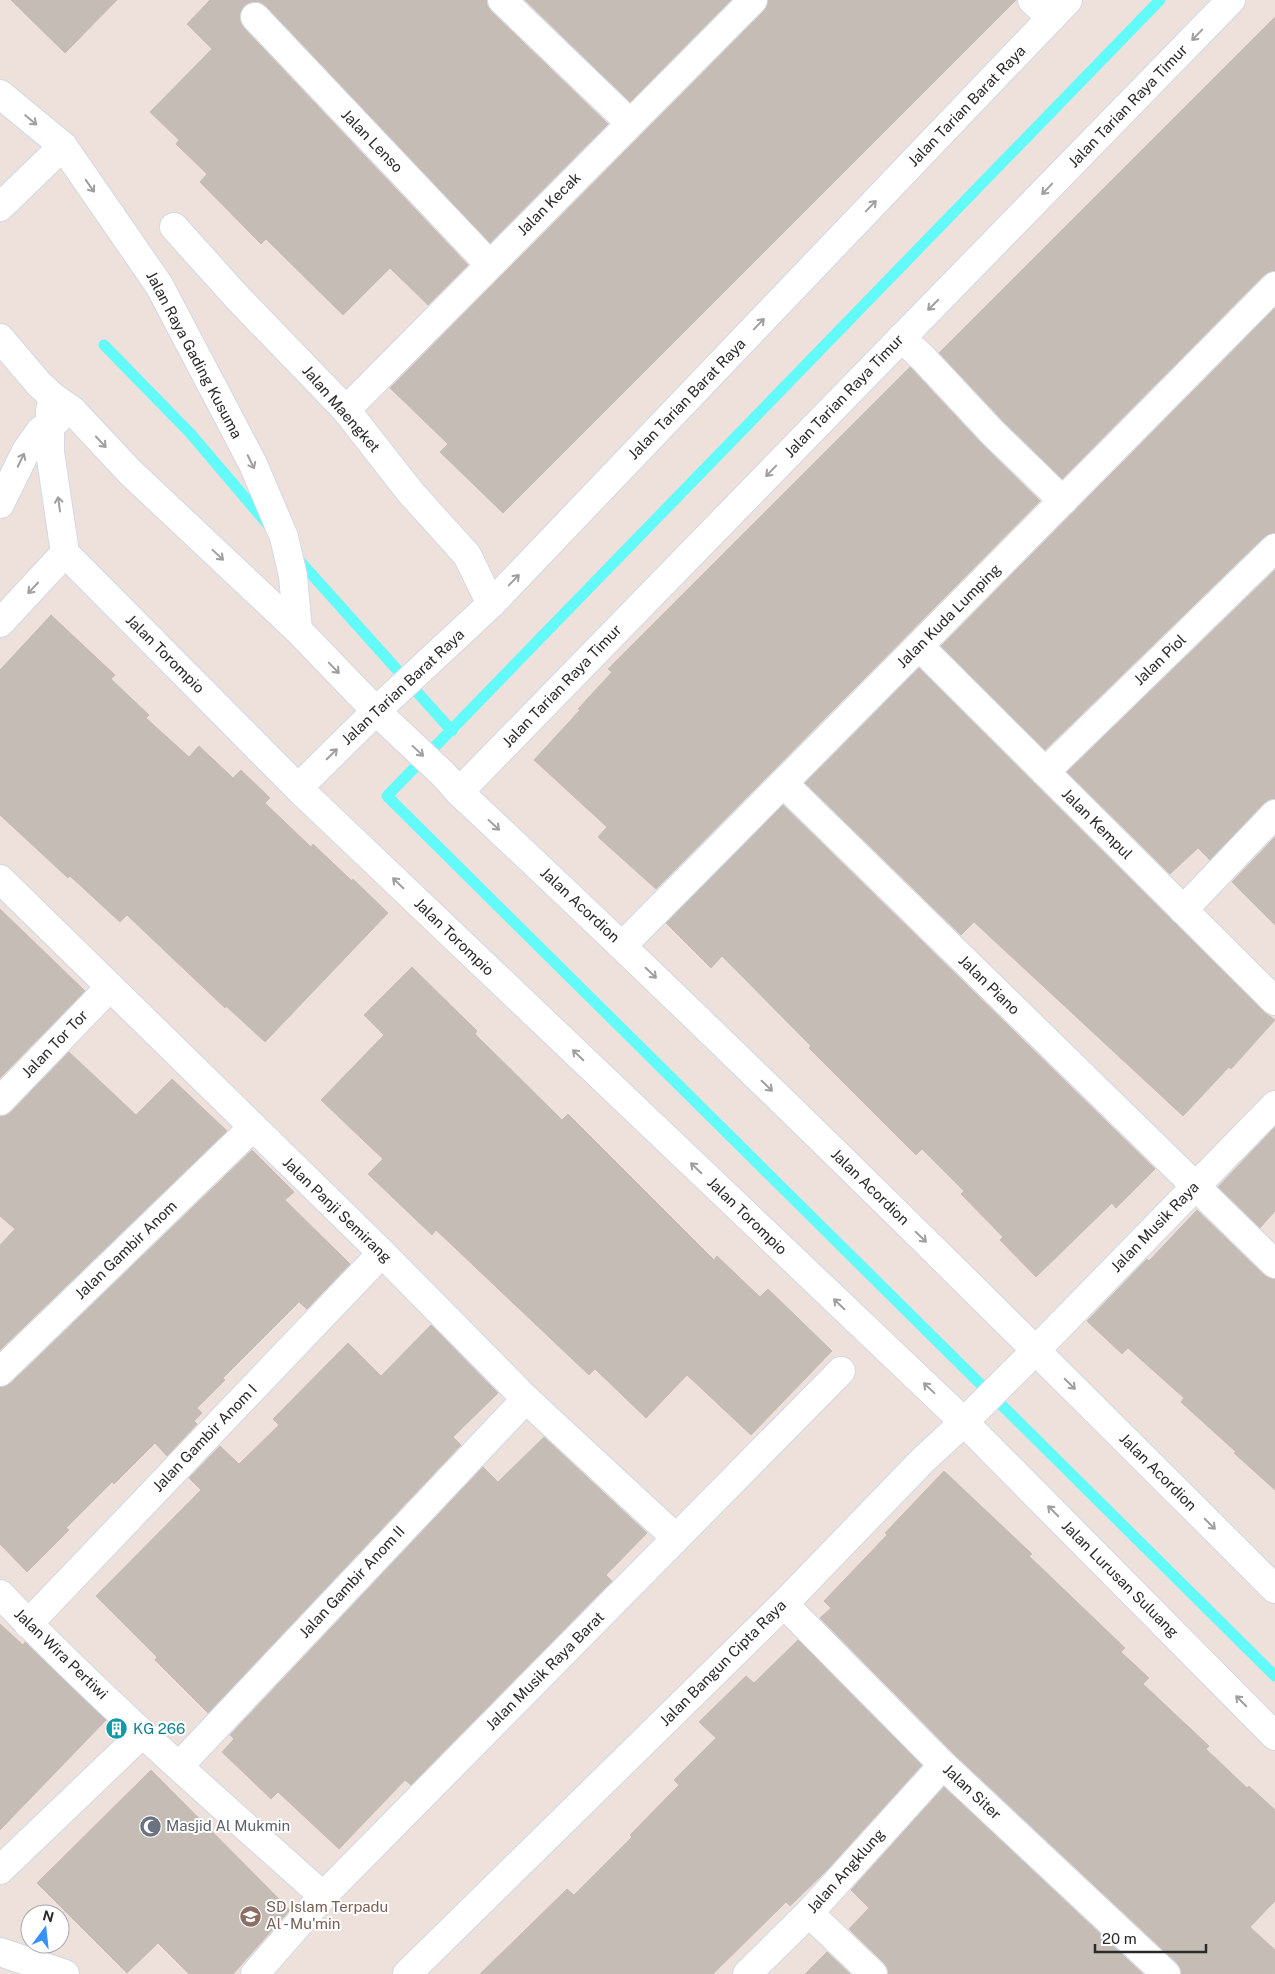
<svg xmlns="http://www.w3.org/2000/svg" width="1275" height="1974" font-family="'Public Sans',sans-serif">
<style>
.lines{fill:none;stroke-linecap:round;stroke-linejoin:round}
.stream{stroke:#63fafa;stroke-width:11}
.building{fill:#c5bcb6;stroke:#c9bcb4}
.minor-casing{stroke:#d0d9e5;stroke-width:30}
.minor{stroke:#fff;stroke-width:28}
.oneway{stroke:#9f9f9f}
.labels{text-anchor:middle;stroke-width:4;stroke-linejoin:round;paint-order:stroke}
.street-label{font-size:15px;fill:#2a2a2a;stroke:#fff}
.culture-label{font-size:15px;fill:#0d838f;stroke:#fff;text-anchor:start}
.worship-label{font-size:15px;fill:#5b616d;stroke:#fff;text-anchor:start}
.education-label{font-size:15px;fill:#785e54;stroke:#fff;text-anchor:start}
</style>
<rect width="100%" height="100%" fill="#eee0da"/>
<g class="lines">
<g class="stream">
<path d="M1160,0L387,796L1275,1676"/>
<path d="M104,345L190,433L270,527"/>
<path d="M297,558L452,731"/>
</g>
</g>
<g class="building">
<path d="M11,0H117L65,53Z"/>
<path d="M210,0H487V5L491,11L608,124L490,243L266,6L259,2H252L245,5L240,13V21L244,28L468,265L428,305L390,268L343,315L266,239L261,244L200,182L207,174L176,144L179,140L150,112L212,49L187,24Z"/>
<path d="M525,0H731L630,102Z"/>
<path d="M768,0H1016L503,513L440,452L448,444L390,388L764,11Z"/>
<path d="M1275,17V271L1264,275L1062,479L1003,421L939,353Z"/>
<path d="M1275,308V533L1264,537L1045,750L941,646Z"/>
<path d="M910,367L981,443L1040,501L656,889L598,837L607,827L534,760L580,710L578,709L612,672L608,669Z"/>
<path d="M1275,570V799H1270L1264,803L1210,860L1198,848L1170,874L1067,772Z"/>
<path d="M51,615L115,675L111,679L149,715L146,718L189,757L199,746L233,778L241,770L270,798L265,803L311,847L313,844L352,881L353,879L388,913L265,1042L226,1006L225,1008L127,915L120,922L70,876L68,878L0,815V670Z"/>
<path d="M919,668L1264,1012L1275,1020L1231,1069L1229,1067L1183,1116L974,922L961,935L805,783Z"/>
<path d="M783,805L1155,1169L1116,1208L1112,1203L1036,1277L1000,1240L1003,1237L961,1194L964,1191L922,1149L916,1155L809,1048L811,1046L722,956L711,968L666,923Z"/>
<path d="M1275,837V925L1232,882Z"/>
<path d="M0,909L85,991L0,1078Z"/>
<path d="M412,967L477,1031L475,1034L562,1120L568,1114L714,1260L717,1256L760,1297L768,1289L832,1351L751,1435L687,1375L646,1418L595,1369L589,1375L436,1230L432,1235L368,1174L383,1159L321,1100L384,1035L364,1015Z"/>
<path d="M69,1052L136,1115L172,1079L227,1131L0,1350V1245L15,1229L0,1216V1116H5L11,1112Z"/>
<path d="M1275,1127V1211L1260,1228L1218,1187Z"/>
<path d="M252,1150L294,1192L285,1200L350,1264L307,1309L299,1302L223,1378L225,1380L197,1408L202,1413L194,1421L197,1424L167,1456L155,1443L114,1484L112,1482L66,1528L69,1530L27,1572L0,1544V1387L11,1383Z"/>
<path d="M1197,1210L1264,1275L1275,1279V1490L1234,1453L1236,1452L1181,1402L1184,1398L1128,1348L1122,1354L1087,1321L1147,1259L1149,1261Z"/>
<path d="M431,1325L498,1393L453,1437L461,1445L208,1713L155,1660L157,1657L96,1596L201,1490L189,1478L220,1446L239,1464L279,1425L273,1419L348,1343L381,1376Z"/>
<path d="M544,1437L647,1533L606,1575L612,1581L411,1785L405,1780L339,1849L278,1792L271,1799L222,1752L234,1739L230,1735L483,1467L498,1482Z"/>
<path d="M944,1471L1032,1554L1029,1556L1125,1648L1121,1652L1149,1678L1143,1684L1209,1746L1206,1749L1247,1788L1249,1786L1275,1810V1901L1250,1927L1275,1950V1974H1181V1969L1177,1963L954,1754L820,1618L831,1608L824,1601L887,1535L885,1533Z"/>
<path d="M0,1624L23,1645L25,1642L106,1720L0,1830Z"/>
<path d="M798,1640L922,1765L828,1869L790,1906L786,1902L713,1974H480L567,1889L574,1895L632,1837L630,1835L679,1785L674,1780L716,1738L699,1722L746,1676L754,1683Z"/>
<path d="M151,1770L290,1910L233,1974H189L158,1943L127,1973L37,1883Z"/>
<path d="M944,1787L1143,1974H888V1969L884,1963L849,1929L869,1908L851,1890Z"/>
<path d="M827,1952L850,1974H805Z"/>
</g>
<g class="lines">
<defs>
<g id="minor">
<path d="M502,0L630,123"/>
<path d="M1032,0L1051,18"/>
<path d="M255,17L489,264"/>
<path d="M0,94L63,146L159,285L253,464L284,537L293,576L298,630"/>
<path d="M0,207L63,146"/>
<path d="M174,227L236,296L346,410L411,493L467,555L491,604"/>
<path d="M0,338L39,384L53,397L72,410L130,472L298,630L376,711L444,775L459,792C737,1052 1006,1320 1275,1589"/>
<path d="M901,338L922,357L992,432L1063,501"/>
<path d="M53,397L50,411V452L65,553L298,788L964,1422L1275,1736"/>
<path d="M346,410L753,0"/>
<path d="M0,504L26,451L40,431L57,420"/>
<path d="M0,623L65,553"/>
<path d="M919,646L1275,1001"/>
<path d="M1045,772L1275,548"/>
<path d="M783,783L1275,1264"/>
<path d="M298,788L376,711L491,604L1068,0"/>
<path d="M459,792L1231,0"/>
<path d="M0,879L382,1253L526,1399L676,1538"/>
<path d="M1183,910L1275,814"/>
<path d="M623,945L1275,286"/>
<path d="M0,1101L110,987"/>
<path d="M0,1372L253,1127"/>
<path d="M0,1594C102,1701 214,1798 323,1896"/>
<path d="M784,1604L943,1765L1166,1974"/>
<path d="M28,1624L382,1253"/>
<path d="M179,1766L526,1399"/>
<path d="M0,1870L143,1733"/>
<path d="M809,1913L873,1974"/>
<path d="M0,1952L65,1974"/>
<path d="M255,1974L323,1896L841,1371"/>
<path d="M407,1974L784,1604L922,1461L964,1422L1036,1350L1275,1105"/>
<path d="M747,1974L809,1913L943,1765"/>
</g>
</defs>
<use href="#minor" class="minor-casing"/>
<use href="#minor" class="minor"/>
</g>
<defs><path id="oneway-shaft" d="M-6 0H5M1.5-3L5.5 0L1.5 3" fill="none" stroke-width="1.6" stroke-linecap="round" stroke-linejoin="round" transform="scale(1.25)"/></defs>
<g class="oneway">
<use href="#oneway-shaft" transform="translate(1197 35) rotate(134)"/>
<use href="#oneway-shaft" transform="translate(31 120) rotate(40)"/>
<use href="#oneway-shaft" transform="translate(90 186) rotate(55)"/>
<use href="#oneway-shaft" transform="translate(1047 189) rotate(134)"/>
<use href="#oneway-shaft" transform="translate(871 206) rotate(-46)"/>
<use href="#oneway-shaft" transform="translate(933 305) rotate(135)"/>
<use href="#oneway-shaft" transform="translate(759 324) rotate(-46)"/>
<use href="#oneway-shaft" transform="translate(101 442) rotate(47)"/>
<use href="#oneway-shaft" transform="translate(21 460) rotate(-64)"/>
<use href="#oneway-shaft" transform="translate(251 462) rotate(64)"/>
<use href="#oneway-shaft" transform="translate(771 471) rotate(134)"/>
<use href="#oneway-shaft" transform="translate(59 504) rotate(-98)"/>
<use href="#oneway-shaft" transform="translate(218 555) rotate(43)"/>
<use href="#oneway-shaft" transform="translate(514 580) rotate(-46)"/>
<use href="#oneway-shaft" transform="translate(33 588) rotate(133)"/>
<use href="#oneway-shaft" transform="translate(334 668) rotate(46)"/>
<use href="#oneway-shaft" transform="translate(418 751) rotate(43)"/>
<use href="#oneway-shaft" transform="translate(332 754) rotate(-45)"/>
<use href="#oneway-shaft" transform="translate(494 825) rotate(43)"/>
<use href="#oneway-shaft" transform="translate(398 883) rotate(-136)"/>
<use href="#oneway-shaft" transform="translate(651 973) rotate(44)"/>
<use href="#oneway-shaft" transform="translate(578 1055) rotate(-136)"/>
<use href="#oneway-shaft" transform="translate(767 1086) rotate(44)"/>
<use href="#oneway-shaft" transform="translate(696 1168) rotate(-136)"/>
<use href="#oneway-shaft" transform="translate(921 1237) rotate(44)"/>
<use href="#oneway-shaft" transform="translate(839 1304) rotate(-136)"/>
<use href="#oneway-shaft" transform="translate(1070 1384) rotate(45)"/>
<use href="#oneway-shaft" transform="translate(929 1388) rotate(-137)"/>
<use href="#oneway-shaft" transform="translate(1053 1511) rotate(-135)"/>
<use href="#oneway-shaft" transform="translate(1210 1524) rotate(45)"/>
<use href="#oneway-shaft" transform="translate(1241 1701) rotate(-135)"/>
</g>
<defs>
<symbol id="building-disc" viewBox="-11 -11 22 22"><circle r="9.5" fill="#0f9aa8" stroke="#fff"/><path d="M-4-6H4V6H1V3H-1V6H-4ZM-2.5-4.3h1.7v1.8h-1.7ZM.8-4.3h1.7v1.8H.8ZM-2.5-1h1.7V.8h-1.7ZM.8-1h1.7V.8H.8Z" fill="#fff"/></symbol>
<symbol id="mosque-disc" viewBox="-11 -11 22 22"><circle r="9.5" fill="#6b7280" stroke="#fff"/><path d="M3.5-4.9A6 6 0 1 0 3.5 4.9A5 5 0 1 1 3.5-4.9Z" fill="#fff"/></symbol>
<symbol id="school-disc" viewBox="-11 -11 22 22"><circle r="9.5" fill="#8d6e63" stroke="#fff"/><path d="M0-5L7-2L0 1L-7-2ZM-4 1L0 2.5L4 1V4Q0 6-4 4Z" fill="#fff"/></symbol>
</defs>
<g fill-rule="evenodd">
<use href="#building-disc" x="104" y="1716" width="25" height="25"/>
<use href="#mosque-disc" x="138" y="1814" width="25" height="25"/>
<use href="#school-disc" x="238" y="1904" width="25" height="25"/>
</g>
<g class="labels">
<g class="street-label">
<text transform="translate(967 106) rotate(-46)" y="5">Jalan Tarian Barat Raya</text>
<text transform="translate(1128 106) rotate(-46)" y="5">Jalan Tarian Raya Timur</text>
<text transform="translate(372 141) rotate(46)" y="5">Jalan Lenso</text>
<text transform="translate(549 204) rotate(-45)" y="5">Jalan Kecak</text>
<text transform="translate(194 355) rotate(62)" y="5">Jalan Raya Gading Kusuma</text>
<text transform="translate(844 396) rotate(-46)" y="5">Jalan Tarian Raya Timur</text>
<text transform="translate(687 399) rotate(-46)" y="5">Jalan Tarian Barat Raya</text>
<text transform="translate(341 409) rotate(49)" y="5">Jalan Maengket</text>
<text transform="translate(949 616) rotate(-45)" y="5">Jalan Kuda Lumping</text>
<text transform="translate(165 654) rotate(45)" y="5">Jalan Torompio</text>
<text transform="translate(1160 660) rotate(-44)" y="5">Jalan Piol</text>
<text transform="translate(562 686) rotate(-46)" y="5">Jalan Tarian Raya Timur</text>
<text transform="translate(403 687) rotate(-43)" y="5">Jalan Tarian Barat Raya</text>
<text transform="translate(1097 824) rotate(45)" y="5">Jalan Kempul</text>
<text transform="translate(580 905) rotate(43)" y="5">Jalan Acordion</text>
<text transform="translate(454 937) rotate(44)" y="5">Jalan Torompio</text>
<text transform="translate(989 985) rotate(44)" y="5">Jalan Piano</text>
<text transform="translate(55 1044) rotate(-46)" y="5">Jalan Tor Tor</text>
<text transform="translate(870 1187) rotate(44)" y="5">Jalan Acordion</text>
<text transform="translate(337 1210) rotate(44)" y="5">Jalan Panji Semirang</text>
<text transform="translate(747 1216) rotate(44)" y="5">Jalan Torompio</text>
<text transform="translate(1155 1227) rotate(-46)" y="5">Jalan Musik Raya</text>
<text transform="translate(126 1250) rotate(-44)" y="5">Jalan Gambir Anom</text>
<text transform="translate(205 1438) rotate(-46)" y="5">Jalan Gambir Anom I</text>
<text transform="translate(1158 1472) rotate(45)" y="5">Jalan Acordion</text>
<text transform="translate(1120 1579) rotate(45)" y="5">Jalan Lurusan Suluang</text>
<text transform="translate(352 1582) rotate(-47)" y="5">Jalan Gambir Anom II</text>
<text transform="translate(61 1654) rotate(44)" y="5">Jalan Wira Pertiwi</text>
<text transform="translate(723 1663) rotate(-45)" y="5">Jalan Bangun Cipta Raya</text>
<text transform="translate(545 1671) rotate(-45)" y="5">Jalan Musik Raya Barat</text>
<text transform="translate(972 1792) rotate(43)" y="5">Jalan Siter</text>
<text transform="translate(846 1871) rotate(-48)" y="5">Jalan Angklung</text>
</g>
<g class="culture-label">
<text x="133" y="1734">KG 266</text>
</g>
<g class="worship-label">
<text x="166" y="1831">Masjid Al Mukmin</text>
</g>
<g class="education-label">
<text x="266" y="1912">SD Islam Terpadu<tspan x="266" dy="17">Al - Mu'min</tspan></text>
</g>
</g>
<g transform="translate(45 1929) rotate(15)"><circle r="24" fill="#ffffff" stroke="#aaaaaa"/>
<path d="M0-4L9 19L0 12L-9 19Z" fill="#3691ff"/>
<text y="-8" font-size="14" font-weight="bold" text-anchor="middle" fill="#2a2a2a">N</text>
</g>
<path d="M1095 1944v8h111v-8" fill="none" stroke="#2a2a2a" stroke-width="2.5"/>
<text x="1102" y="1944" font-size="15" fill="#2a2a2a" stroke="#ffffff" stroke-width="4" paint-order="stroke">20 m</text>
</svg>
